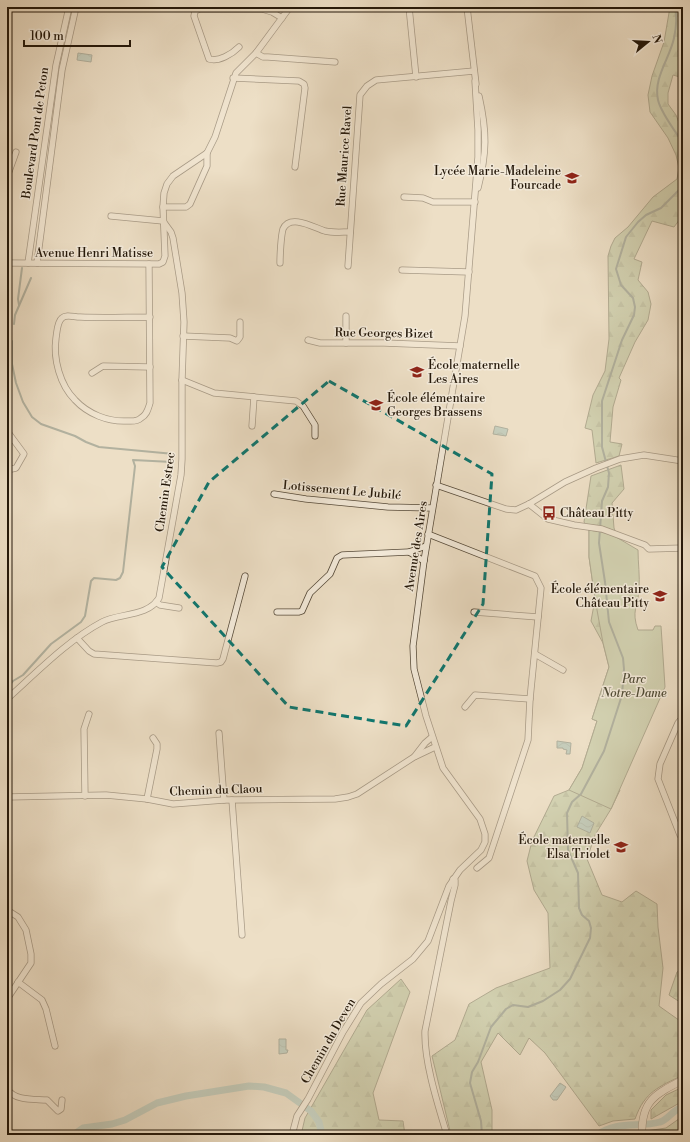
<svg xmlns="http://www.w3.org/2000/svg" width="690" height="1142" font-family="'Libre Bodoni',serif">
<style>
.forest{fill:url(#forest-firs);stroke:#6c6e52}
.garden{fill:#b3c399;stroke:#6c6e52}
.water{fill:url(#water-waves);stroke:#6a7b6f}
.lines{fill:none;stroke-linecap:round;stroke-linejoin:round}
.stream{stroke:#6a7b6f;stroke-width:2}
.canal{stroke:#99bdb3;stroke-width:7}
.minor-casing{stroke:#564a39;stroke-width:7}
.tertiary-casing{stroke:#564a39;stroke-width:8}
.minor{stroke:#f3eada;stroke-width:5.5}
.tertiary{stroke:#f3eada;stroke-width:7}
.marked{fill:none;stroke:#0f766e;stroke-width:3;stroke-dasharray:8 5;stroke-linejoin:round}
.labels{text-anchor:middle;stroke-width:3;stroke-linejoin:round;paint-order:stroke}
.street-label{font-size:12px;fill:#24180a;stroke:#f3eada}
.poi-label{font-size:12px;fill:#24180a;stroke:#f3eada;text-anchor:end}
.park-label{font-size:12px;font-style:italic;fill:#4f4b35;stroke:#f3eada}
</style>
<defs>
<pattern id="forest-firs" width="22" height="20" patternUnits="userSpaceOnUse"><rect width="22" height="20" fill="#b3c399"/><path d="M5 1l3.5 6h-7zM16 11l3.5 6h-7z" fill="#9aa782"/></pattern>
<pattern id="water-waves" width="16" height="10" patternUnits="userSpaceOnUse"><rect width="16" height="10" fill="#99bdb3"/><path d="M0 5q4-4 8 0t8 0" fill="none" stroke="#84a299"/></pattern>
</defs>
<rect width="100%" height="100%" fill="#eddfc6"/>
<filter id="stains"><feTurbulence type="fractalNoise" baseFrequency=".005" numOctaves="4"/><feColorMatrix values="0 0 0 0 .2 0 0 0 0 .09 0 0 0 0 .02 0 0 0 .5 -.17"/></filter>
<radialGradient id="worn" r=".72"><stop offset=".6" stop-color="#630" stop-opacity="0"/><stop offset="1" stop-color="#630" stop-opacity=".3"/></radialGradient>
<g class="forest">
<path d="M670,7H683V36L678,51L683,78L673,75L668,93V104L676,115L683,133V215L674,227L652,221L634,259L642,262L638,280L648,292L651,304L648,320L635,342L619,378L621,380L613,407L610,442L622,444L619,456L596,463L592,430L585,428L593,395L605,371L609,339L608,256L611,246L615,238L628,227L653,197L677,179L679,168L676,155L668,138L650,112L648,95L652,76L664,42Z"/>
<path d="M621,465L624,489L612,503L614,528L624,554L601,779L620,790L611,809L595,835L587,859L602,895L622,902L636,891L657,904L658,927L663,968L659,1006L683,1023V1075C659,1087 645,1091 635,1119L613,1121L599,1126L545,1053L529,1038L520,1055L498,1033L481,1062L492,1110V1135H451L432,1056L455,1040L469,1004L496,988L550,968L548,913L534,890L527,861L532,841L554,796L569,790L582,768L597,721L592,719L609,667L603,643L591,621L595,599L589,557V530L584,522L591,476Z"/>
<path d="M683,969V1004L669,995L677,972Z"/>
<path d="M401,979L410,992L373,1093L379,1120L403,1121L405,1135H301L305,1118L367,1010Z"/>
<path d="M683,1087V1101L651,1119V1110L666,1095Z"/>
<path d="M683,1116V1135H646V1131L666,1128Z"/>
</g>
<path class="garden" d="M589,530L611,534L638,550C638,563 640,576 639,589C638,608 631,610 638,630H653L655,626H661L665,687L611,809L569,790L582,768L597,721L592,719L609,667L603,643L595,599L589,557Z"/>
<g class="water">
<path d="M78,53L92,55L91,62L77,60Z"/>
<path d="M495,426L508,429L506,436L493,434Z"/>
<path d="M557,741L571,743L570,754H566L567,750L563,749V748H557Z"/>
<path d="M582,816L594,823L590,833L577,827Z"/>
<path d="M279,1039H286V1050H288L287,1053L279,1054Z"/>
<path d="M560,1083L566,1087L557,1100H553L550,1096Z"/>
</g>
<g class="lines">
<g class="stream">
<path d="M675,7C677,16 676,29 674,38C670,58 653,78 658,100C661,113 675,131 683,143"/>
<path d="M19,305L18,299L22,268"/>
<path d="M14,324L15,315L31,278"/>
<path d="M12,341V364L16,383L23,402L32,417L41,424L75,436L86,442L99,447L174,454"/>
<path d="M7,688L13,681L23,675L51,644L81,622L85,616L91,581L94,578L116,580L120,578L123,572L135,466L133,460L172,462"/>
<path d="M482,1135L481,1121L470,1083L472,1072L478,1062L491,1027L506,1009L513,1005L528,1007L543,1001L560,990L570,979L590,938L591,928L589,921L582,915L579,908L578,873L568,850L567,813L572,802L581,794L604,751L622,695L624,669L623,658L609,622L605,582L599,543L602,501L608,487L609,473L602,447V401L622,340L634,315L635,307L633,298L621,285L616,269L626,237L638,222L646,215L661,208L683,186"/>
</g>
<g class="canal">
<path d="M73,1135L83,1128L112,1124L125,1120L157,1103L186,1096L249,1086L264,1087L286,1093L311,1111L319,1122L322,1135"/>
<path d="M597,1135C617,1120 639,1128 660,1122C668,1120 673,1109 683,1107"/>
</g>
<defs>
<g id="minor">
<path d="M409,7L416,77"/>
<path d="M467,7L476,84"/>
<path d="M239,47C232,54 219,62 209,59L194,16L195,11L200,9H262L272,12L282,18"/>
<path d="M256,53L263,57H268L335,62"/>
<path d="M233,78L299,81L304,84L305,88L295,167"/>
<path d="M7,177L16,152"/>
<path d="M478,188C487,152 487,132 479,96"/>
<path d="M404,197L423,198L433,202H475"/>
<path d="M163,207H186L190,204L207,166V153"/>
<path d="M111,216L163,221"/>
<path d="M7,263L159,264L163,262L165,256L163,207L164,193L167,184L173,176L207,153L215,137L236,73L256,53L290,7"/>
<path d="M28,263L56,65L69,7"/>
<path d="M37,263L62,70L76,7"/>
<path d="M280,263C280,255 281,236 283,229C290,213 315,228 325,231C333,233 342,232 350,232"/>
<path d="M149,264L150,403C148,409 147,415 141,418C137,422 132,421 127,421C108,422 88,414 75,400C60,385 53,359 56,338C57,332 57,322 62,318C66,314 74,317 80,317C103,318 127,317 150,317"/>
<path d="M348,266L360,95L367,86L376,80L474,71"/>
<path d="M402,270L469,272"/>
<path d="M183,336L230,338L237,341L240,337V322"/>
<path d="M308,340L320,343H384L460,346"/>
<path d="M346,343V316"/>
<path d="M92,373L103,366L150,367"/>
<path d="M182,380L214,393L296,401L303,406L315,425V436"/>
<path d="M252,426L254,397"/>
<path d="M7,431L24,454L16,468L7,470"/>
<path d="M436,485L506,509L516,510L529,504L565,482L596,468L620,459L644,455L683,461"/>
<path d="M274,494L306,499L388,507L432,508"/>
<path d="M529,504L548,519L574,525L602,529L645,545L649,549L683,548"/>
<path d="M428,534L535,576L541,588L530,699L528,740L489,858L477,868"/>
<path d="M424,561L409,552L426,546"/>
<path d="M156,602L160,605L179,608"/>
<path d="M277,612H299L302,611L310,593L330,574L337,558L342,555L409,552"/>
<path d="M474,612L538,617"/>
<path d="M77,638L89,651L94,654L217,663L221,662L223,659L245,576"/>
<path d="M535,654L563,670"/>
<path d="M7,699C36,673 68,640 102,622C119,613 148,617 159,598L181,475L182,459V380L184,322L182,293L173,238L171,232L163,221"/>
<path d="M465,707L475,695L530,699"/>
<path d="M683,717L678,723L660,764L658,779L680,835L683,838"/>
<path d="M219,733L224,800"/>
<path d="M415,756L425,743L432,737"/>
<path d="M85,796L84,729L89,714"/>
<path d="M7,797L106,795L147,799L173,804L224,800L335,799L348,797L357,794L414,757L435,747"/>
<path d="M147,799L157,749V744L153,738"/>
<path d="M232,800L242,935"/>
<path d="M7,910L18,917L26,930L31,954V963L7,999"/>
<path d="M18,982L42,1000L46,1009L55,1046"/>
<path d="M7,1089C15,1101 34,1099 47,1100L58,1111L61,1109L62,1100"/>
<path d="M292,1135L297,1116L308,1099L343,1032L361,1003L381,984L413,959L428,941L449,886L460,870L481,850L485,842V834L480,819L443,768L426,716L414,669L413,646L424,561L465,316L478,157V130L475,81"/>
<path d="M447,1135C438,1105 424,1062 425,1031L451,901L455,885V880L453,879"/>
</g>
<path id="tertiary" d="M642,1135C641,1101 655,1094 683,1080"/>
</defs>
<use href="#minor" class="minor-casing"/>
<use href="#tertiary" class="tertiary-casing"/>
<use href="#minor" class="minor"/>
<use href="#tertiary" class="tertiary"/>
</g>
<path d="M0 0H690V1142H0ZM329,381L492,474L483,604L406,726L289,707L162,567L209,482Z" fill="#eddfc6" fill-opacity=".55" fill-rule="evenodd"/>
<path class="marked" d="M329,381L492,474L483,604L406,726L289,707L162,567L209,482Z"/>
<defs>
<symbol id="school-bare" viewBox="-9 -9 18 18"><path d="M0-5L7-2L0 1L-7-2ZM-4 1L0 2.5L4 1V4Q0 6-4 4Z" fill="#8f2418" stroke="#f3eada" stroke-width="2.5" paint-order="stroke"/></symbol>
<symbol id="bus-bare" viewBox="-9 -9 18 18"><path d="M-5-6H5V4H4V6H2V4H-2V6H-4V4H-5ZM-3.5-4V0h7V-4ZM-3.5 1.2v1.5H-2V1.2ZM2 1.2v1.5H3.5V1.2Z" fill="#8f2418" stroke="#f3eada" stroke-width="2.5" paint-order="stroke"/></symbol>
</defs>
<g fill-rule="evenodd">
<use href="#school-bare" x="562" y="168" width="20" height="20"/>
<use href="#school-bare" x="407" y="362" width="20" height="20"/>
<use href="#school-bare" x="366" y="395" width="20" height="20"/>
<use href="#bus-bare" x="539" y="503" width="20" height="20"/>
<use href="#school-bare" x="650" y="586" width="20" height="20"/>
<use href="#school-bare" x="611" y="837" width="20" height="20"/>
</g>
<g class="labels">
<g class="street-label">
<text transform="translate(35 133) rotate(-82)" y="4">Boulevard Pont de Peton</text>
<text transform="translate(344 156) rotate(-86)" y="4">Rue Maurice Ravel</text>
<text x="94" y="257">Avenue Henri Matisse</text>
<text transform="translate(384 333) rotate(1)" y="4">Rue Georges Bizet</text>
<text transform="translate(342 490) rotate(5)" y="4">Lotissement Le Jubilé</text>
<text transform="translate(165 492) rotate(-82)" y="4">Chemin Estrec</text>
<text transform="translate(416 546) rotate(-81)" y="4">Avenue des Aires</text>
<text transform="translate(216 790) rotate(-2)" y="4">Chemin du Claou</text>
<text transform="translate(328 1041) rotate(-60)" y="4">Chemin du Deven</text>
</g>
<g class="poi-label">
<text x="561" y="175">Lycée Marie-Madeleine<tspan x="561" dy="14">Fourcade</tspan></text>
<text x="428" y="369" text-anchor="start">École maternelle<tspan x="428" dy="14">Les Aires</tspan></text>
<text x="387" y="402" text-anchor="start">École élémentaire<tspan x="387" dy="14">Georges Brassens</tspan></text>
<text x="560" y="517" text-anchor="start">Château Pitty</text>
<text x="649" y="593">École élémentaire<tspan x="649" dy="14">Château Pitty</tspan></text>
<text x="610" y="844">École maternelle<tspan x="610" dy="14">Elsa Triolet</tspan></text>
</g>
<g class="park-label">
<text x="634" y="683">Parc<tspan x="634" dy="14">Notre-Dame</tspan></text>
</g>
</g>
<rect width="690" height="1142" fill="none" stroke="#eddfc6" stroke-width="24"/>
<rect x="8" y="8" width="674" height="1126" fill="none" stroke="#24180a" stroke-width="2"/>
<rect x="12" y="12" width="666" height="1118" fill="none" stroke="#24180a"/>
<g transform="translate(648 42) rotate(72)" stroke="#f3eada" stroke-width="3" paint-order="stroke">
<path d="M0-3L7 15L0 10L-7 15Z" fill="#24180a"/>
<text y="-6" font-size="11" font-weight="bold" text-anchor="middle" fill="#24180a">N</text>
</g>
<path d="M24 40v6h106v-6" fill="none" stroke="#24180a" stroke-width="2"/>
<text x="30" y="40" font-size="12" fill="#24180a" stroke="#f3eada" stroke-width="3" paint-order="stroke">100 m</text>
<rect width="100%" height="100%" filter="url(#stains)"/>
<rect width="100%" height="100%" fill="url(#worn)"/>
</svg>
